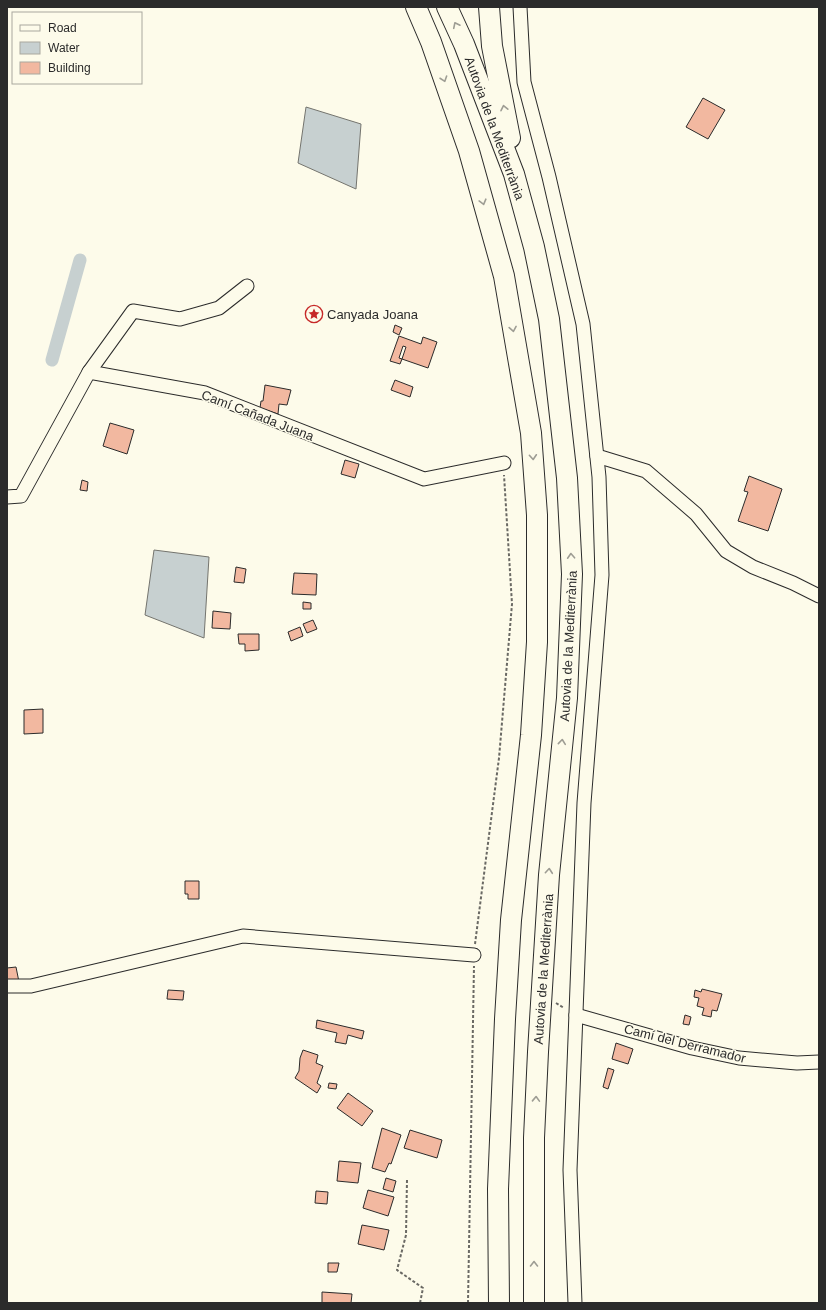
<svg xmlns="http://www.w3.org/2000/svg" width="826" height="1310" font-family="Helvetica,sans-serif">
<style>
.water{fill:#c7d0d0;stroke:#74746e}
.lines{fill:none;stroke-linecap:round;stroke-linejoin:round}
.canal{stroke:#c7d0d0;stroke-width:13}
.building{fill:#f2b8a0;stroke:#2b2b2b}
.minor-casing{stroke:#2b2b2b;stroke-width:15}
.highway-casing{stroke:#2b2b2b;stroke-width:22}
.path{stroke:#6a6964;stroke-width:2;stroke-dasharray:3 2;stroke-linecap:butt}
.minor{stroke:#fdfbea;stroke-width:13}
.highway{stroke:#fdfbea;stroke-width:20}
.oneway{stroke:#9e9d94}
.labels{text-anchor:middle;stroke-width:3;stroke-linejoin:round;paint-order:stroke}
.street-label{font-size:13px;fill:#2b2b2b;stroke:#fdfbea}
.poi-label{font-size:13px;fill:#2b2b2b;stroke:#fdfbea;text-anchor:start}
</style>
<rect width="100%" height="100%" fill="#fdfbea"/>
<g class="water">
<path d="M306,107L361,124L356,189L298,163Z"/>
<path d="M154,550L209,557L204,638L145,615Z"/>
</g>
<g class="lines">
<path class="canal" d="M52,360L80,260"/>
</g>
<g class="building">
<path d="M703,98L725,110L708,139L686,127Z"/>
<path d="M395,325L402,328L399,335L393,332Z"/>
<path d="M399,336L421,344L423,337L437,342L428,368L402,359L406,347L403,346L399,358L402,359L400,364L390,361Z"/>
<path d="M395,380L413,387L410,397L391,390Z"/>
<path d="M265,385L291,390L287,405L279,404L278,414L260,408L261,401H263Z"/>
<path d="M110,423L134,430L127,454L103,446Z"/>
<path d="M345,460L359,464L355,478L341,474Z"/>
<path d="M749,476L782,489L768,531L738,521L748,492L744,491Z"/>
<path d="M82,480L88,482L87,491L80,490Z"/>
<path d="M236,567L246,569L244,583L234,582Z"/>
<path d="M294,573L317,574L316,595L292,594Z"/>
<path d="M303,602L311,603V609H303Z"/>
<path d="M213,611L231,613L230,629L212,628Z"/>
<path d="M313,620L317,629L307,633L303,624Z"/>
<path d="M300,627L303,636L291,641L288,632Z"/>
<path d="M238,634H259V650L245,651V644H239Z"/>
<path d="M43,709V733L24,734V710Z"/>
<path d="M185,881H199V899H188V894H185Z"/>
<path d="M16,967L19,982H7V968Z"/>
<path d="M702,989L722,994L717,1011L712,1010L711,1017L702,1015L704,1008L697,1006L699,998L694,997L695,990L701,992Z"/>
<path d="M168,990L184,991L183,1000L167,999Z"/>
<path d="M685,1015L691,1017L689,1025L683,1024Z"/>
<path d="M317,1020L364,1031L362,1039L348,1035L346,1044L335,1042L337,1033L316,1028Z"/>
<path d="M616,1043L633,1049L628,1064L612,1059Z"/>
<path d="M303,1050L318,1055L316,1063L323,1066L317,1083L321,1086L317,1093L295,1078L299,1071L300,1058Z"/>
<path d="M608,1068L614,1070L608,1089L603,1087Z"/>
<path d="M329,1083L337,1084L336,1089L328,1088Z"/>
<path d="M348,1093L373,1111L362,1126L337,1108Z"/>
<path d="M382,1128L401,1135L391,1164L389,1163L385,1172L372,1168Z"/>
<path d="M410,1130L442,1140L437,1158L404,1148Z"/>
<path d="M339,1161L361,1163L358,1183L337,1181Z"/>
<path d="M386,1178L396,1181L393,1192L383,1189Z"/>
<path d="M368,1190L394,1197L388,1216L363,1208Z"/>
<path d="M316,1191L328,1192L327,1204L315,1203Z"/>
<path d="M362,1225L389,1230L384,1250L358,1244Z"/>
<path d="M328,1263H339L337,1272H328Z"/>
<path d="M322,1292L352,1294L351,1303H322Z"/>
</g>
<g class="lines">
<defs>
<g id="minor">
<path d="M520,7L524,82L549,177L583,324L599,477L602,575L584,803L570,1170L575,1303"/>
<path d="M89,372L133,311L180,319L219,308L247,286"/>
<path d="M597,456L646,471L696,514L726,551L753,567L793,583L819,596"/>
<path d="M7,497L21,496L89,372L205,393L424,479L504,463"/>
<path d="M7,986H31L243,936L474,955"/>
<path d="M576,1015L692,1048L739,1058L797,1063L819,1062"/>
</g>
<g id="highway">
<path d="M416,7L431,42L469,151L504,276L531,433L537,515V642L531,735L511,920L505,1019L498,1189L499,1303"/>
<path d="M447,7L464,44L514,174L534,247L549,319L567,478L572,574L567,698L549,875L538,1052L534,1138V1303"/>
<path d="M489,7L492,46L510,138"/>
</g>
</defs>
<use href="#minor" class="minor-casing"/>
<use href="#highway" class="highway-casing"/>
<g class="path">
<path d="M475,944L499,758L512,604L504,475"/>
<path d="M556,1003L564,1008"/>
<path d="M407,1180L406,1235L397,1270L423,1288L420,1303"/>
<path d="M468,1303L474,966"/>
</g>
<use href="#minor" class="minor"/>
<use href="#highway" class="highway"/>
</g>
<defs><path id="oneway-chevron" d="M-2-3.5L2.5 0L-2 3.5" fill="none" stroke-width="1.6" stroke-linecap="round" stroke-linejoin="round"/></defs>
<g class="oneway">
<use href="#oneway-chevron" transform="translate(456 25) rotate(-116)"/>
<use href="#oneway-chevron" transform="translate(444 79) rotate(71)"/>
<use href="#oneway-chevron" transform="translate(504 108) rotate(-102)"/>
<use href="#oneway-chevron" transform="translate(483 202) rotate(75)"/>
<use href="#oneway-chevron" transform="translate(513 329) rotate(80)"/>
<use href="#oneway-chevron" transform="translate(533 457) rotate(86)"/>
<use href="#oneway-chevron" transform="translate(571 556) rotate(-93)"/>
<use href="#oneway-chevron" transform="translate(562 742) rotate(-84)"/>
<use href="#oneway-chevron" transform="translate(549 871) rotate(-85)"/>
<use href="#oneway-chevron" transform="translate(536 1099) rotate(-88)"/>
<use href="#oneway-chevron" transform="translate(534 1264) rotate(-90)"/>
</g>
<defs>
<symbol id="sight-ring" viewBox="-11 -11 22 22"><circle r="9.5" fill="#fdfbea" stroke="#c62828" stroke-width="1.5"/><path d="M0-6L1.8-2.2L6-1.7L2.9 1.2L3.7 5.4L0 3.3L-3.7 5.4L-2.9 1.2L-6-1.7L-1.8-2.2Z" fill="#c62828"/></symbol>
</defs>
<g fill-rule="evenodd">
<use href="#sight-ring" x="304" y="304" width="20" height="20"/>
</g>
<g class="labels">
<g class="street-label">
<text transform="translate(495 128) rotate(70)" y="5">Autovia de la Mediterrània</text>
<text transform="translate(258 415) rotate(21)" y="5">Camí Cañada Juana</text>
<text transform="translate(568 646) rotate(-87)" y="5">Autovia de la Mediterrània</text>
<text transform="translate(543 969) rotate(-86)" y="5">Autovia de la Mediterrània</text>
<text transform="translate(685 1043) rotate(14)" y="5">Camí del Derramador</text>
</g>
<g class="poi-label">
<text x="327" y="319">Canyada Joana</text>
</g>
</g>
<rect width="826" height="1310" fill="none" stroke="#2b2b2b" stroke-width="16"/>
<rect x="12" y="12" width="130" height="72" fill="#fdfbea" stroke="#a9a89e"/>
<rect x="20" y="25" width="20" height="6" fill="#fdfbea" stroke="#a9a89e"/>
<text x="48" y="32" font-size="12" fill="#2b2b2b">Road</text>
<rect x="20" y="42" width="20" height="12" fill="#c7d0d0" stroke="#a9a89e"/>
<text x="48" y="52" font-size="12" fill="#2b2b2b">Water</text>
<rect x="20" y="62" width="20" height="12" fill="#f2b8a0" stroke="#a9a89e"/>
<text x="48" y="72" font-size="12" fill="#2b2b2b">Building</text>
</svg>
